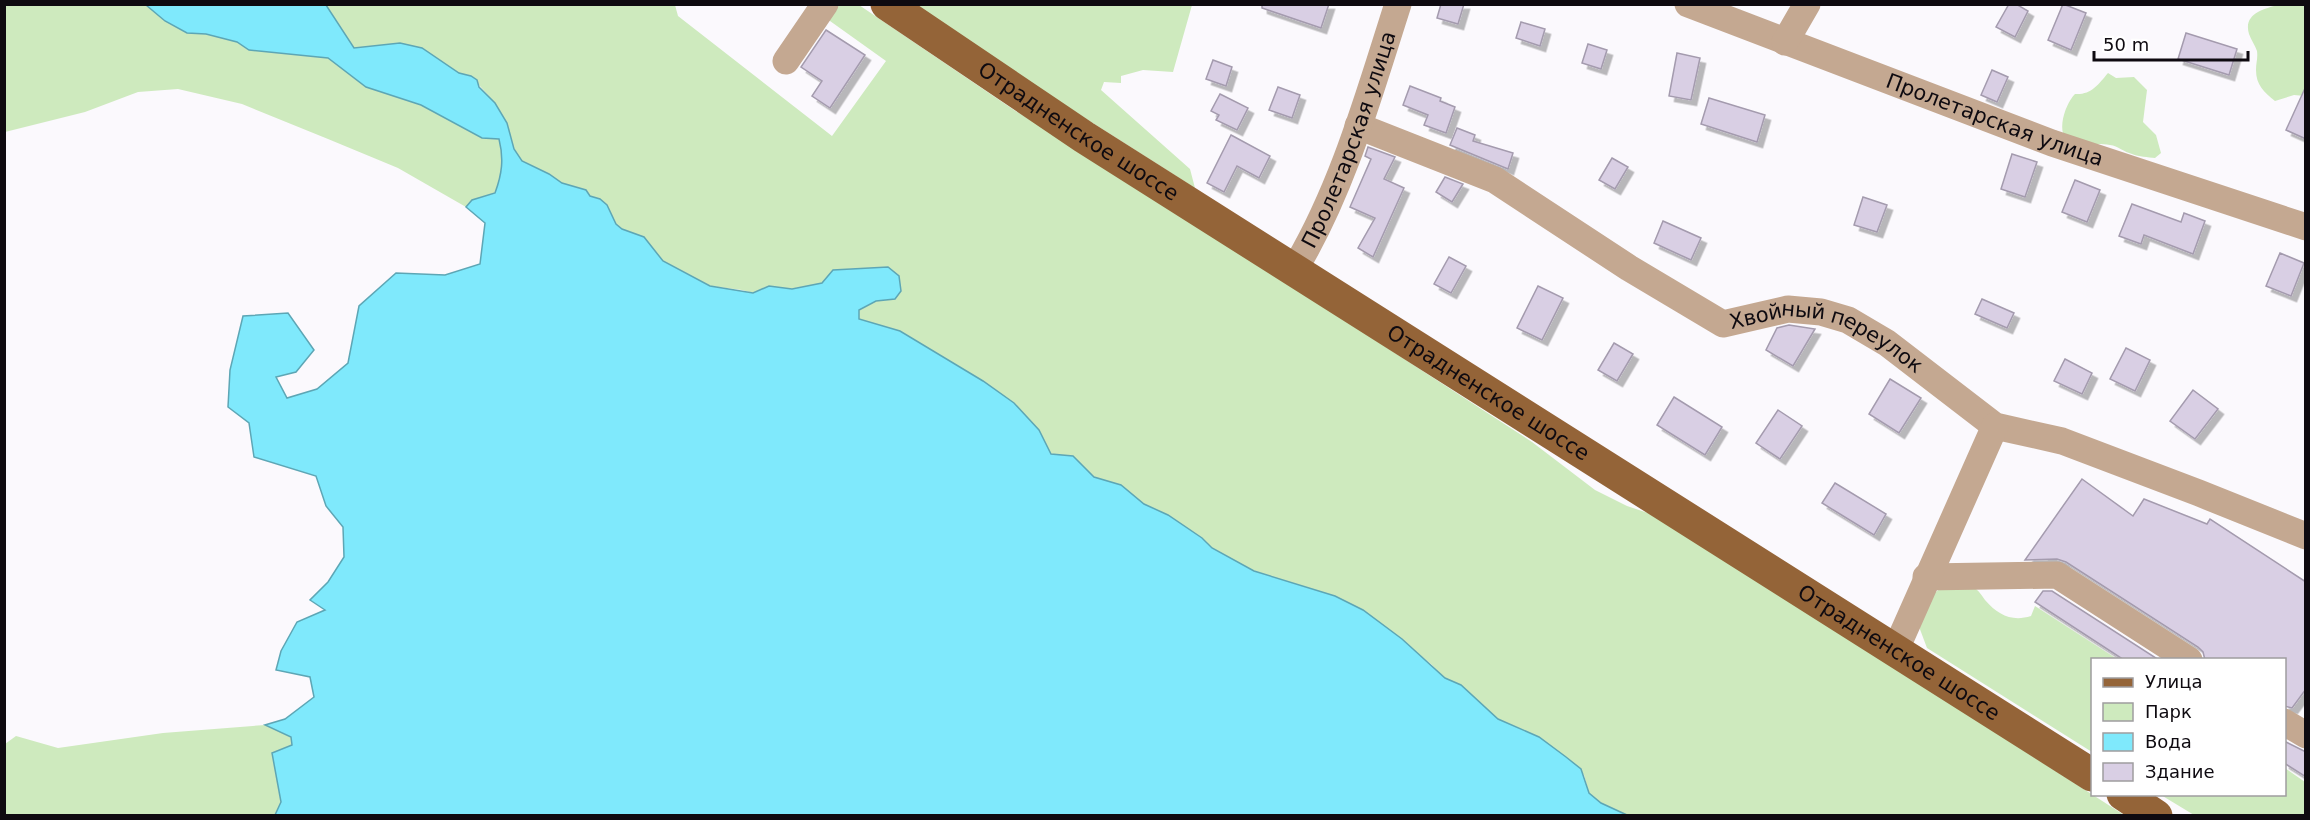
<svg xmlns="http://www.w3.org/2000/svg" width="2310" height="820" font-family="'DejaVu Sans',sans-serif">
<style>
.green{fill:#ceeabe}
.water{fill:#7fe9fc;stroke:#5da6b5;stroke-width:1.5}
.building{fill:#d9cfe4;stroke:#a49bae;stroke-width:1.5;filter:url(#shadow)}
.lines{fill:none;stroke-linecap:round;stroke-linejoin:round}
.minor{stroke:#c4a891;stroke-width:27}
.major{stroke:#946438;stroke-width:33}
.labels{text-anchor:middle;stroke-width:4.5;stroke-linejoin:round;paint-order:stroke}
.street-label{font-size:21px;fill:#0e0a10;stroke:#fff}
</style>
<defs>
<filter id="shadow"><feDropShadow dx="5.5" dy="5.5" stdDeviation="0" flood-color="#0004"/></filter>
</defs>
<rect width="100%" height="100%" fill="#fbf9fd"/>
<g class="green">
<path d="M4,5H146L165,21L187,33L206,34L237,42L249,50L328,58L366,87L421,105L482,138L499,139C504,159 502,173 495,193L472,200L466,207L398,168L328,139L242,104L178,89L138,92L85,112L5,132Z"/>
<path d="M326,5H675L678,16L832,136L886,61L823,16L830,5H859L1014,110L1131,182L1532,442L1595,490L1627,506L1663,518L2124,815H1627L1601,803L1589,793L1584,775L1539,737L1498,719L1461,686L1445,679L1431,664L1363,610L1335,596L1254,571L1212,548L1202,538L1168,515L1144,505L1121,485L1094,477L1073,456L1051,454L1039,430L900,331L858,319L859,310L876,301L895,299L864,268L833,270L822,283L785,290L769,286L753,293L742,290L710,286L663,261L644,237L622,229L616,224L607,205L600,199L590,196L586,190L562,183L549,174L522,161L514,149L507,123L495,103L471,76L459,73L422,48H354Z"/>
<path d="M907,5H1192L1173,72L1143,70L1121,76V83L1104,82L1101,90L1190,169L1195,188Z"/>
<path d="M2278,5H2305V96L2294,95L2275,101C2264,92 2256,85 2256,70C2256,63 2258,58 2257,51C2255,45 2251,40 2249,34C2243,14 2263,9 2278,5Z"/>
<path d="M2108,73L2116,78L2134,77L2147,90L2143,122L2156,135L2161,153L2155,158C2148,157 2139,157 2132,154C2124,152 2118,146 2110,145C2099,143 2089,145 2077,144C2052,142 2064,105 2075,94C2091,95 2098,85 2108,73Z"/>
<path d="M1947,584C1956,585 1968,585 1976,589C1980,592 1982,596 1985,600C1998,615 2012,622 2031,616L2035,606L2117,659L2092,660V752L1927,648L1918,624L1930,596Z"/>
<path d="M265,725L291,737L292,746L272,753L281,803L275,815L5,816V744L16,736L58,748L163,733Z"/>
<path d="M2285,768L2305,782V815H2194L2161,795L2284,794Z"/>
</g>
<path class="water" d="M146,5H326L354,48L400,43L422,48L459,73L471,76L477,80L479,87L495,103L507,123L514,149L522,161L549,174L562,183L586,190L590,196L600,199L607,205L616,224L622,229L644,237L663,261L710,286L753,293L769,286L792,289L822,283L833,270L888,267L899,276L901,291L895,299L876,301L859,310V319L900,331L983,381L1014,403L1039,430L1051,454L1073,456L1094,477L1121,485L1144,504L1168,515L1202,538L1212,548L1254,571L1335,596L1363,610L1402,639L1445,678L1461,685L1498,719L1539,737L1566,757L1581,769L1589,793L1601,803L1627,815H275L281,802L272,753L292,745L291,737L265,725L285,719L314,697L310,677L276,670L281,651L297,622L325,610L310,600L328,582L344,557L343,527L326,506L316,476L254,457L249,423L228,407L230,370L243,316L288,313L314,350L296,372L276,377L287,398L317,389L348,363L359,306L396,273L445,275L480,264L485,223L466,207L472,200L495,193C502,174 504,159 499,139L482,138L421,105L366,87L328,58L249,50L237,42L206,34L187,33L165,21Z"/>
<g class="building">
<path d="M1262,4H1329L1321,28L1262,8Z"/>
<path d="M1441,4H1464L1458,24L1437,18Z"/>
<path d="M2009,4H2016L2028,11L2015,37L1996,27Z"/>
<path d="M2063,4L2086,13L2071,50L2048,40Z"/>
<path d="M1521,22L1545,29L1540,46L1516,38Z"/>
<path d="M826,30L865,55L830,108L812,96L822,81L801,67Z"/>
<path d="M2186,33L2237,49L2229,75L2178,59Z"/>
<path d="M1588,44L1607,50L1601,69L1582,63Z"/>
<path d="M1677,53L1700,58L1691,100L1669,96Z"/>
<path d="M1213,60L1232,67L1226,86L1206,79Z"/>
<path d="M1992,70L2008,77L1997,102L1981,95Z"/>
<path d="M1410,86L1441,98L1440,101L1455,107L1446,133L1424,125L1428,115L1403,105Z"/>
<path d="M2306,86V139L2286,130Z"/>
<path d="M1278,87L1300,95L1292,118L1269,110Z"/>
<path d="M1220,94L1248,108L1237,130L1216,120L1219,115L1211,111Z"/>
<path d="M1709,98L1765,115L1757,142L1701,124Z"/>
<path d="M1457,128L1475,135L1473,141L1513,153L1508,169L1450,145Z"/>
<path d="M1231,135L1270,156L1259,178L1237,166L1224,192L1207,183Z"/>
<path d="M1368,147L1395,157L1384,179L1404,188L1373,257L1358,248L1375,218L1350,207L1371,159L1365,156Z"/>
<path d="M2012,154L2037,162L2025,197L2001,189Z"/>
<path d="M1612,158L1628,167L1615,189L1599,180Z"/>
<path d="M1445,177L1463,184L1452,202L1436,192Z"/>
<path d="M2075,180L2100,190L2087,222L2062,212Z"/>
<path d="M1863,197L1887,205L1877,232L1854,225Z"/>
<path d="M2132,204L2181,222L2184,213L2205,221L2193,254L2144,235L2141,244L2119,236Z"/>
<path d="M1663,221L1701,238L1691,260L1654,243Z"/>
<path d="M2280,253L2304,263L2291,296L2266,286Z"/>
<path d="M1449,257L1466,266L1451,293L1434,284Z"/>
<path d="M1538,286L1563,298L1542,340L1517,328Z"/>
<path d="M1982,299L2014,313L2007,328L1975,314Z"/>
<path d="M1789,325L1815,329L1793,366L1766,350L1777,328Z"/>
<path d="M1614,343L1633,354L1617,381L1598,370Z"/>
<path d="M2126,348L2150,360L2135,391L2110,379Z"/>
<path d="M2065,359L2092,373L2082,394L2054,381Z"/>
<path d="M1890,379L1921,398L1899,433L1869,414Z"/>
<path d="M2193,390L2218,409L2195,439L2170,421Z"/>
<path d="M1674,397L1722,427L1705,455L1657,425Z"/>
<path d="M1778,410L1802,426L1780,459L1756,443Z"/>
<path d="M2082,479L2133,516L2144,499L2207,524L2210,519L2306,582V689L2292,708L2284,706V660H2205L2203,652L2198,647L2066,562L2057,559L2025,560Z"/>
<path d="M1835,483L1886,514L1874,535L1822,503Z"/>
<path d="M2043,591H2052L2159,660H2124L2035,602Z"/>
<path d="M2284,741L2306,752V777L2284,763Z"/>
</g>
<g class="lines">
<g class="minor">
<path id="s1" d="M1688,4L2052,143L2306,227"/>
<path d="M1785,42L1807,4"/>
<path d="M786,61L825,4"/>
<path id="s2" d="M1358,126L1495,180L1629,268L1723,324L1788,309L1821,312L1848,320L1887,343L1995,426L2062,441L2199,493L2306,536"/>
<path id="s3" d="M1294,270C1343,189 1369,94 1398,4"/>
<path d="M1926,577L2057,575L2189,660"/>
<path d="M1896,649L1995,426"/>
<path d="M2284,722L2306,735"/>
</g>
<g class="major">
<path id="s4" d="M887,4L1084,137L2092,775"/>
<path d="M2123,794L2156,816"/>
</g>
</g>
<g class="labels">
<g class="street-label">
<text dy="7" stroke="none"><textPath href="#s1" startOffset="328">Пролетарская улица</textPath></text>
<text dy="7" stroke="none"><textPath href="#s4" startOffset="230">Отрадненское шоссе</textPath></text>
<text dy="7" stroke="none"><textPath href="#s3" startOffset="142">Пролетарская улица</textPath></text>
<text dy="7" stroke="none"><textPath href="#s2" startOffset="528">Хвойный переулок</textPath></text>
<text dy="7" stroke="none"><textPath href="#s4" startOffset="716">Отрадненское шоссе</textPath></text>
<text dy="7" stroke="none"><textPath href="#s4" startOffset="1202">Отрадненское шоссе</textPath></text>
</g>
</g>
<rect width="2310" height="820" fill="none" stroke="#0e0a10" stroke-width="12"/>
<rect x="2091" y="658" width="195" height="138" fill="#ffffff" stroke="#9f9d9f" stroke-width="1.5"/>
<rect x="2103" y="678" width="30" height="9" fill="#946438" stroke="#9f9d9f" stroke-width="1.5"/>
<text x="2145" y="688" font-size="18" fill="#0e0a10">Улица</text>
<rect x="2103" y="703" width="30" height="18" fill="#ceeabe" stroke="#9f9d9f" stroke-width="1.5"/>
<text x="2145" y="718" font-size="18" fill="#0e0a10">Парк</text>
<rect x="2103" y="733" width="30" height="18" fill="#7fe9fc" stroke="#9f9d9f" stroke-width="1.5"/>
<text x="2145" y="748" font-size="18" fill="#0e0a10">Вода</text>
<rect x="2103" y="763" width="30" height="18" fill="#d9cfe4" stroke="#9f9d9f" stroke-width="1.5"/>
<text x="2145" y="778" font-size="18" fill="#0e0a10">Здание</text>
<path d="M2094 51v9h154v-9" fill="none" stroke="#0e0a10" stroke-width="3"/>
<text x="2103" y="51" font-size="18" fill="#0e0a10" stroke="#ffffff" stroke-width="4.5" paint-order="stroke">50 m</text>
</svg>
